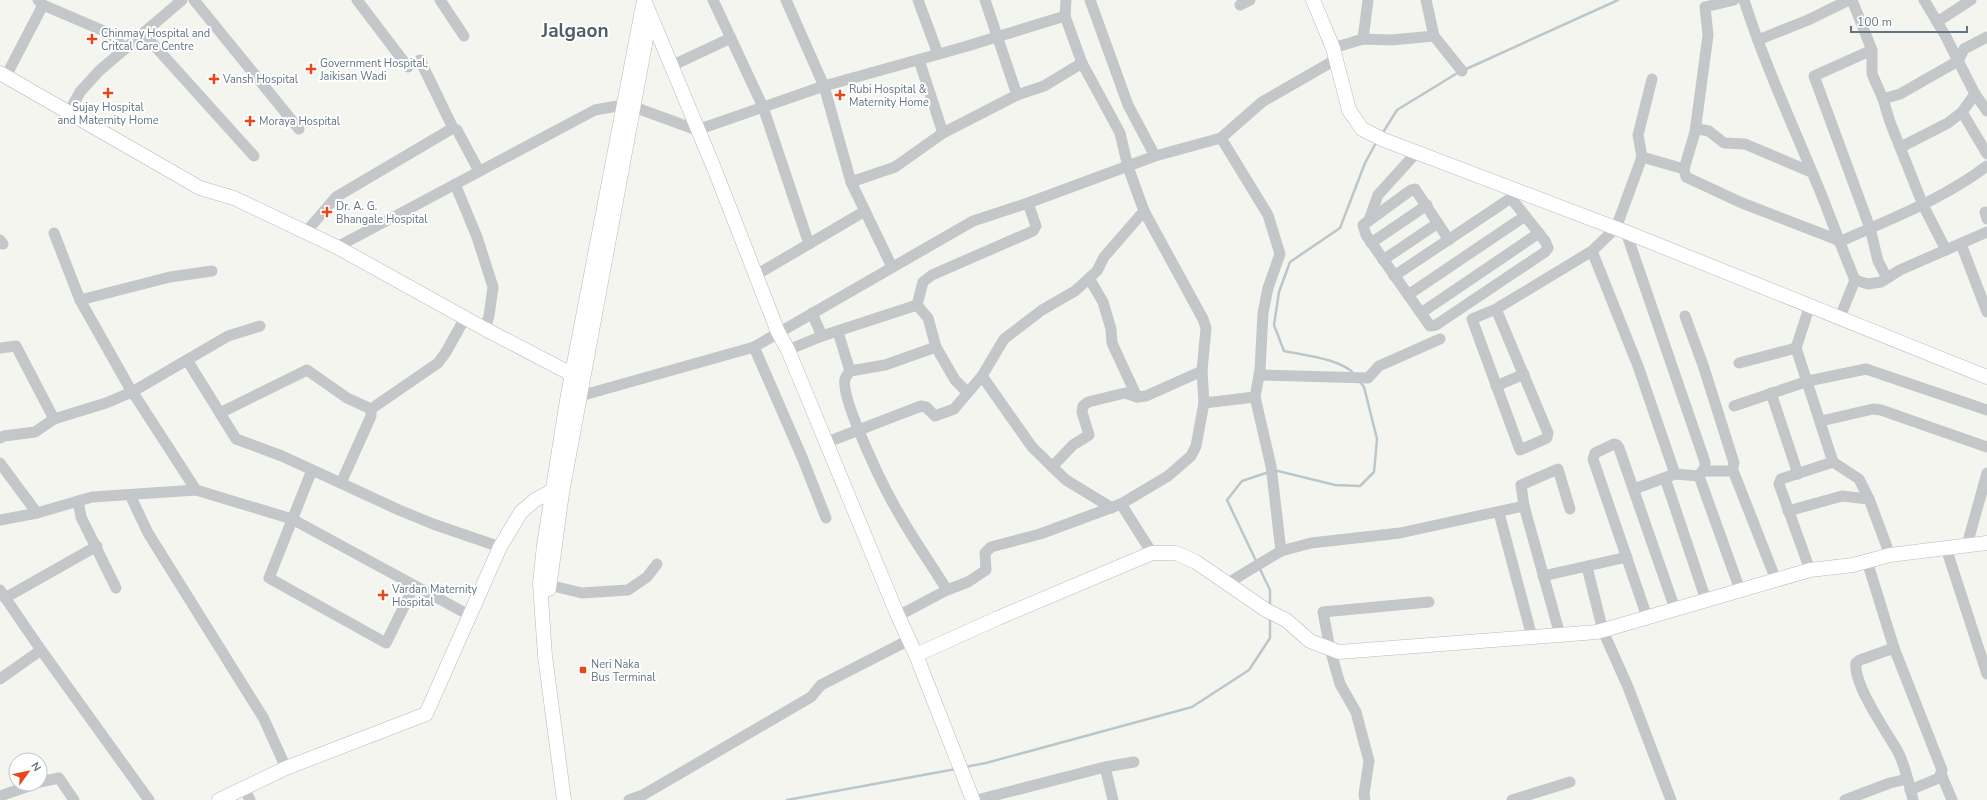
<svg xmlns="http://www.w3.org/2000/svg" width="1987" height="800" font-family="'Nunito Sans',sans-serif">
<style>
.lines{fill:none;stroke-linecap:round;stroke-linejoin:round}
.stream{stroke:#bac7cb;stroke-width:2.5}
.major-casing{stroke:#b6babe;stroke-width:15}
.minor{stroke:#c4c7ca;stroke-width:11}
.major{stroke:#fff;stroke-width:14}
.poi-dot{fill:#ea461b;stroke:#fff;stroke-width:1.5}
.labels{text-anchor:middle;stroke-width:4;stroke-linejoin:round;paint-order:stroke}
.poi-label{font-size:11px;fill:#627583;stroke:#fff;text-anchor:start}
.town-label{font-size:19px;font-weight:bold;fill:#505e67;stroke:#fff}
</style>
<rect width="100%" height="100%" fill="#f5f5f0"/>
<g class="lines">
<g class="stream">
<path d="M1464,70L1618,0"/>
<path d="M1382,134L1397,110L1459,72"/>
<path d="M1355,375C1343,359 1303,355 1284,351L1274,325L1279,292L1290,262L1340,228L1365,163L1377,141"/>
<path d="M1274,470L1335,485L1360,486L1374,472L1377,439L1364,387L1360,382"/>
<path d="M1257,563L1227,500L1242,481L1269,472"/>
<path d="M1259,567L1270,590V608"/>
<path d="M965,767L986,763L1192,707L1249,670L1270,638V617"/>
<path d="M787,800L956,769"/>
</g>
<defs>
<g id="major">
<path d="M644,0L714,168L778,332L788,350L898,616L916,655L973,800"/>
<path d="M1313,0L1333,48L1349,110L1362,129L1384,140L1626,232L1987,377"/>
<path d="M0,73L200,188L234,198L337,247L485,329L581,379"/>
<path d="M549,589L562,493L650,17"/>
<path d="M916,655L998,618L1152,553H1176L1196,562L1266,610L1286,620L1310,641L1339,652L1597,632L1810,570L1853,565L1890,555L1987,543"/>
<path d="M219,800L286,768L426,714L500,547L521,512L535,500L552,491L558,492"/>
<path d="M564,800L545,656L540,584L544,545L567,400L644,0"/>
</g>
</defs>
<use href="#major" class="major-casing"/>
<g class="minor">
<path d="M38,0L43,5L111,34L125,49"/>
<path d="M194,0L299,129"/>
<path d="M357,0L408,67"/>
<path d="M440,0L464,36"/>
<path d="M713,0L763,107L809,244"/>
<path d="M786,0L824,86L851,182L892,267"/>
<path d="M918,0L938,54"/>
<path d="M985,0L1017,95"/>
<path d="M1090,0L1128,105L1155,156"/>
<path d="M1426,0L1434,36L1462,71"/>
<path d="M1734,0L1705,7L1708,35L1695,132L1684,169L1686,177L1742,203L1838,240"/>
<path d="M1744,0C1766,69 1797,134 1824,201C1834,227 1844,254 1855,280L1840,317"/>
<path d="M1852,0L1872,50V74L1883,99L1890,122L1923,205L1946,250"/>
<path d="M1240,5L1250,0"/>
<path d="M1937,22L1971,0"/>
<path d="M143,33L254,156"/>
<path d="M1363,39L1368,0"/>
<path d="M1758,40L1808,20L1849,0"/>
<path d="M1333,48L1363,39L1391,40L1434,36"/>
<path d="M1872,50L1814,76L1870,228L1878,261L1887,278"/>
<path d="M420,60L453,128L457,130L479,171"/>
<path d="M919,60L943,133"/>
<path d="M671,66L731,38"/>
<path d="M6,76L43,5"/>
<path d="M1652,79L1638,135L1642,157L1684,169"/>
<path d="M1975,94L1987,111"/>
<path d="M1883,99L1900,94L1958,61L1964,49L1987,37"/>
<path d="M634,107L697,130L824,86L964,47L1065,16"/>
<path d="M69,112L80,92L99,71L182,0"/>
<path d="M1962,112L1987,154"/>
<path d="M1695,132L1698,129L1709,131L1724,143L1745,144L1811,172"/>
<path d="M1901,147L1948,123L1962,112L1975,94L1945,35L1924,0"/>
<path d="M851,182L895,167L943,133L1017,95L1044,86L1082,63"/>
<path d="M455,184L477,237L493,287L489,316L485,329"/>
<path d="M1985,212L1987,219"/>
<path d="M1369,220L1378,195L1416,153"/>
<path d="M306,232L336,197L453,128"/>
<path d="M1626,232L1705,462V467L1699,476"/>
<path d="M54,233L80,300L128,385L196,490"/>
<path d="M0,240L3,244"/>
<path d="M1449,240L1415,189L1411,190L1363,225L1366,235L1430,326L1436,325L1545,252L1548,248L1545,241L1511,198"/>
<path d="M1839,242C1890,219 1942,200 1987,166"/>
<path d="M1371,243L1427,205"/>
<path d="M1961,244L1987,312"/>
<path d="M337,247L595,110L623,105"/>
<path d="M1592,251L1638,366L1675,474"/>
<path d="M1383,260L1438,223"/>
<path d="M756,275L865,211"/>
<path d="M1394,276L1517,194"/>
<path d="M1089,278L1103,302L1111,329L1112,343L1137,397"/>
<path d="M1855,280L1868,284L1881,282L1900,270L1987,232"/>
<path d="M1408,295L1525,216"/>
<path d="M80,300L170,277L212,271"/>
<path d="M917,305L928,318L936,347L955,380L967,392"/>
<path d="M1496,309L1548,433L1547,438L1520,450L1472,319L1496,309L1592,251L1616,228L1642,157"/>
<path d="M812,313L822,336"/>
<path d="M1421,313L1539,233"/>
<path d="M1685,316L1703,365L1734,463L1732,471"/>
<path d="M838,332L850,371C848,373 846,377 845,379C840,399 886,492 898,512C913,539 931,564 947,590"/>
<path d="M754,347L802,457L826,518"/>
<path d="M0,348L16,346L54,419"/>
<path d="M788,350L822,336L917,305L923,282L932,275L1033,231L1036,226L1028,203"/>
<path d="M187,360L236,439L282,456L399,510L433,524L500,547"/>
<path d="M1739,363L1796,348"/>
<path d="M850,371L885,365L936,347"/>
<path d="M1259,375L1368,378L1379,366L1440,339"/>
<path d="M982,376L1032,447L1066,480L1112,508"/>
<path d="M1496,386L1524,374"/>
<path d="M1771,393L1798,474"/>
<path d="M1255,397L1271,466L1281,551"/>
<path d="M573,398L754,347L973,221L1028,203L1155,156L1221,138L1262,102L1335,60"/>
<path d="M1204,403L1255,397L1260,370L1263,313L1268,288L1280,254L1268,215L1221,138"/>
<path d="M1734,406L1808,381L1866,369L1987,410"/>
<path d="M220,413L307,370L347,398L371,409"/>
<path d="M1821,421L1873,409L1881,410L1987,447"/>
<path d="M0,438L4,436L35,432L54,419L106,403L132,392L228,336L260,326"/>
<path d="M825,443L921,406L926,407L935,416L954,409L982,376L1004,339L1042,310L1075,291L1097,271L1104,257L1144,211"/>
<path d="M1833,462L1859,479L1869,499"/>
<path d="M0,463L37,513"/>
<path d="M1052,467L1073,445L1089,435L1082,412L1083,406L1088,402L1125,393L1137,397L1146,396L1202,371"/>
<path d="M312,470L269,578L386,643L414,586"/>
<path d="M1704,471H1732L1734,473L1776,580"/>
<path d="M1665,478L1706,600"/>
<path d="M341,483L371,416V409L438,363L446,352L465,318"/>
<path d="M1634,489L1675,474L1699,476L1740,590"/>
<path d="M130,495L148,533L264,719L286,768"/>
<path d="M78,501L81,517L116,588"/>
<path d="M1121,504L1152,553"/>
<path d="M1788,511L1842,496L1869,499L1890,555"/>
<path d="M1499,513L1532,637"/>
<path d="M0,520L37,513L92,497L196,490L292,519L469,615"/>
<path d="M1967,545L1987,473"/>
<path d="M1946,548L1987,674"/>
<path d="M1867,561L1894,648L1942,770L1939,778L1910,790"/>
<path d="M1587,567L1603,631L1628,687L1671,800"/>
<path d="M1810,570L1779,484L1781,479L1833,462L1796,348L1810,305"/>
<path d="M1543,576L1627,557"/>
<path d="M1228,583L1281,551L1311,543L1400,533L1524,506"/>
<path d="M549,585L582,593L628,590L647,577L657,564"/>
<path d="M0,590L41,650L149,800"/>
<path d="M5,598L97,546"/>
<path d="M898,616L947,590L968,582L986,570L985,553L991,547L1040,534L1121,504L1168,476L1191,456L1196,446L1204,403L1202,371L1206,328L1203,319L1144,211L1128,167L1120,133L1082,63L1065,16L1066,0"/>
<path d="M1647,617L1593,459L1595,453L1614,444L1617,445L1619,448L1675,609"/>
<path d="M1560,635L1524,506L1521,485L1558,469L1570,509"/>
<path d="M1894,648L1860,660L1856,663C1853,684 1886,731 1897,750C1905,764 1909,784 1913,800"/>
<path d="M0,679L41,650"/>
<path d="M1105,767L1113,800"/>
<path d="M1941,774L1952,800"/>
<path d="M40,782L59,778L74,800"/>
<path d="M244,788L250,800"/>
<path d="M0,796L35,784"/>
<path d="M629,800L643,795L811,697L821,685L909,640"/>
<path d="M977,800L1105,767L1134,762"/>
<path d="M1365,800L1364,794L1369,761L1356,712L1340,684L1330,649L1323,612L1429,602"/>
<path d="M1512,800L1570,782"/>
<path d="M1845,800L1890,783L1907,779"/>
</g>
<use href="#major" class="major"/>
</g>
<g class="poi-dot">
<path d="M90 33h4v4h4v4h-4v4h-4v-4h-4v-4h4z"/>
<path d="M309 63h4v4h4v4h-4v4h-4v-4h-4v-4h4z"/>
<path d="M212 73h4v4h4v4h-4v4h-4v-4h-4v-4h4z"/>
<path d="M106 87h4v4h4v4h-4v4h-4v-4h-4v-4h4z"/>
<path d="M838 89h4v4h4v4h-4v4h-4v-4h-4v-4h4z"/>
<path d="M248 115h4v4h4v4h-4v4h-4v-4h-4v-4h4z"/>
<path d="M325 206h4v4h4v4h-4v4h-4v-4h-4v-4h4z"/>
<path d="M381 589h4v4h4v4h-4v4h-4v-4h-4v-4h4z"/>
<rect x="579" y="666" width="8" height="8" rx="2"/>
</g>
<g class="labels">
<g class="poi-label">
<text x="101" y="37">Chinmay Hospital and<tspan x="101" dy="13">Critcal Care Centre</tspan></text>
<text x="320" y="67">Government Hospital,<tspan x="320" dy="13">Jaikisan Wadi</tspan></text>
<text x="223" y="83">Vansh Hospital</text>
<text x="849" y="93">Rubi Hospital &amp;<tspan x="849" dy="13">Maternity Home</tspan></text>
<text x="108" y="111" text-anchor="middle">Sujay Hospital<tspan x="108" dy="13">and Maternity Home</tspan></text>
<text x="259" y="125">Moraya Hospital</text>
<text x="336" y="210">Dr. A. G.<tspan x="336" dy="13">Bhangale Hospital</tspan></text>
<text x="392" y="593">Vardan Maternity<tspan x="392" dy="13">Hospital</tspan></text>
<text x="591" y="668">Neri Naka<tspan x="591" dy="13">Bus Terminal</tspan></text>
</g>
<g class="town-label">
<text x="575" y="37">Jalgaon</text>
</g>
</g>
<g transform="translate(28 772) rotate(57)"><circle r="19" fill="#ffffff" stroke="#c0c8cd"/>
<path d="M0-3L7 15L0 10L-7 15Z" fill="#ea461b"/>
<text y="-6" font-size="11" font-weight="bold" text-anchor="middle" fill="#627583">N</text>
</g>
<path d="M1851 26v6h116v-6" fill="none" stroke="#627583" stroke-width="2"/>
<text x="1857" y="26" font-size="12" fill="#627583" stroke="#ffffff" stroke-width="3" paint-order="stroke">100 m</text>
</svg>
